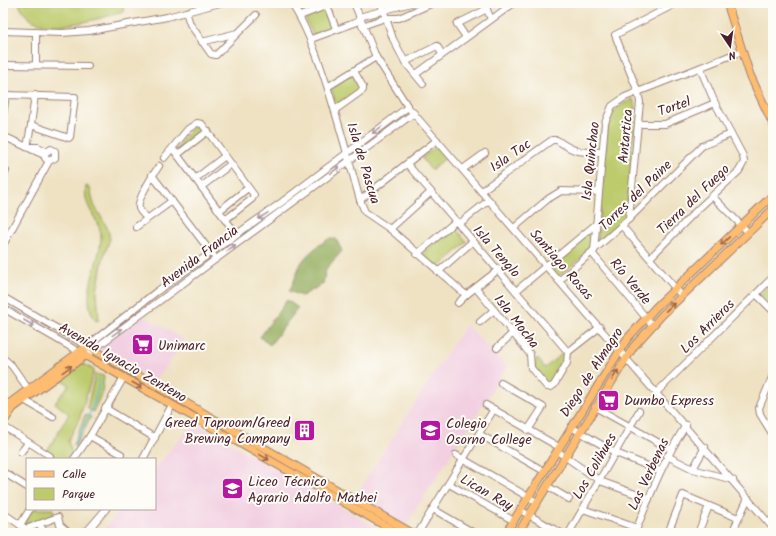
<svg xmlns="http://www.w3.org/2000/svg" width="776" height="536" font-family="Kalam,sans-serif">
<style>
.built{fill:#f2cfe1}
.green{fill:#becb6d;stroke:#84754c}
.forest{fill:#96af60;stroke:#706746}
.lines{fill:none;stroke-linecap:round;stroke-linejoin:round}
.stream{stroke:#58bed6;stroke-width:1.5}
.minor-casing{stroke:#9c8077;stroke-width:8}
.major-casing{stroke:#9c8077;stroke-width:9}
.minor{stroke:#fff;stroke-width:6}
.major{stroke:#febc70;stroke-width:7}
.oneway{stroke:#ae9aa0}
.oneway2{stroke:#9b664a}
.labels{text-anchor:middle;stroke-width:4;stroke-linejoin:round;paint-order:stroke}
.street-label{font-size:14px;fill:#4a1f2b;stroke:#fdfcf7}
.poi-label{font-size:14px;fill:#4a1f2b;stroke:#fdfcf7;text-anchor:start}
</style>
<rect width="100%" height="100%" fill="#fdfcf7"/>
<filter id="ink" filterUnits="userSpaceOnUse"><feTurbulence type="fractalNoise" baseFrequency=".025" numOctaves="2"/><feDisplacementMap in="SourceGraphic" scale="8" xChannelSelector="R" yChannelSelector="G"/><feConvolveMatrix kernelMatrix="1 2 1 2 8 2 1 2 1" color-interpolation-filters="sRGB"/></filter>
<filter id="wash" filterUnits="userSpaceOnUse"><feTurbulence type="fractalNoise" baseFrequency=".012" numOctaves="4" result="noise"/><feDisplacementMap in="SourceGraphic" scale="16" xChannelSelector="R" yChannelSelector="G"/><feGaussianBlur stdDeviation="0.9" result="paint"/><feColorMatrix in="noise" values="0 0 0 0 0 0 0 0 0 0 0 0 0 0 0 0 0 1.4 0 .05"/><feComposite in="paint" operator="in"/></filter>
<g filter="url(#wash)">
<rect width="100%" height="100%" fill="#efe2c3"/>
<g class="built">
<path d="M144,316L185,340L156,381L97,349Z"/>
<path d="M466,324L507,367L406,525L355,496Z"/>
<path d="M194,422L386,533H101L121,509H155V468Z"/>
</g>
<g class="green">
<path d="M19,3H122L124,12C97,18 31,43 19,3Z"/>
<path d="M325,8L333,27L313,35L306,20L309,15Z"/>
<path d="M352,73L361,89L336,106L331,88Z"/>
<path d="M633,99L636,107L626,218L597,243L608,119C615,108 622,104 633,99Z"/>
<path d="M197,125L200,126L204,131L177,153L176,149L190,130Z"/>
<path d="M437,146L447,157L431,170L422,158Z"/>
<path d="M86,186L90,188L94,205L108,229L110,239L103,258L97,292L99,320L96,321C78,296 100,265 101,238C101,218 82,209 86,186Z"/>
<path d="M454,226L467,242L438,268L422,254Z"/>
<path d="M591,230V249L557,278L548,266Z"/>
<path d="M773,281V307L760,294Z"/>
<path d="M564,352L567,356L566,361L552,383H546L534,367L537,358L545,368Z"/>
<path d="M82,363L94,370L79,420L68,441L72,453L68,459H52L47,451L69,414L55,403L69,385L60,379Z"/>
<path d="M95,374L104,376L102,392L93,412L87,408Z"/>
<path d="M85,415L91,417L75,447L73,445Z"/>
<path d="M33,509H53L54,516L28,526L24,523Z"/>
</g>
<g class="forest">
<path d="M330,238L336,239L342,251L326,269L323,284L302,296L289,291C294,283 296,274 300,265C307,253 319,245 330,238Z"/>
<path d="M287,300L298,308L270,345L260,337Z"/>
</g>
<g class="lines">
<path class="stream" d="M74,446C83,425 99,401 99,378"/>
</g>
</g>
<g filter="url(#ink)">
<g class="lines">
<defs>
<g id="minor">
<path d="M291,3C302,19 309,36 316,54C334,102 346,151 360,200L365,212L390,229L466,295"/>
<path d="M354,3L376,57L408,107L773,528"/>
<path d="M381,3L393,39L405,62L423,84"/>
<path d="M484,3L491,19"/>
<path d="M186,12L190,24L211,54L216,55L256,15"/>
<path d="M300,16L326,6L328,8L336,29"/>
<path d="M359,17L411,3"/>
<path d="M362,26L385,18H399L433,3"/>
<path d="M3,31L62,33L89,31L167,17L220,3"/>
<path d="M36,32V65"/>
<path d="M466,37L457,24L487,9"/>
<path d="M311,39L360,21"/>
<path d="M202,42L237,33"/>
<path d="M405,62L437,46L442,54"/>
<path d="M3,65L88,66"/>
<path d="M416,74L514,3"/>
<path d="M329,86L376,57"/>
<path d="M335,110L363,90V87L354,71"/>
<path d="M3,116L6,95L75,97L70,137L69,138L31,125L27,147"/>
<path d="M639,124H665L715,103"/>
<path d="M31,125L35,95"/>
<path d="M3,136L44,155"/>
<path d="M27,147H38L46,151"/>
<path d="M173,149L237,235"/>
<path d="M177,155L208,131"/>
<path d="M164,158L188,129L197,123L202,124L254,195L252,199L225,220"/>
<path d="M408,165L568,352"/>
<path d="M3,169L6,171L3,178"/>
<path d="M463,169L485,153"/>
<path d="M152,175L213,255"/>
<path d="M195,179L225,156"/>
<path d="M201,187L231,164"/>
<path d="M481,191L552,140H557C575,153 580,152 602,152"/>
<path d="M712,196L748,232"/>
<path d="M360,200L437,140"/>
<path d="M219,211L248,188"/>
<path d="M147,218C144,215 140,212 139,208C136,201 154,173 159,166"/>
<path d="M629,219L640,102L638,92L615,35L677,3"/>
<path d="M459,224L489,200"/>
<path d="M622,226L682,296"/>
<path d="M136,227L172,201"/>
<path d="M514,228L548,199L561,191L599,192"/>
<path d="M390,229L431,192"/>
<path d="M3,245L49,161L55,158V151L51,149L45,153V158L49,161"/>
<path d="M594,251L605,123L612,106L625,97L742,51"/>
<path d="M592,253L652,325"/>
<path d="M417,254L456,221"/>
<path d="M650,258L697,210L739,171L744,162L743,156L715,103L700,68"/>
<path d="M438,272L473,241"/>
<path d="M560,280L629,219L702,146L731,134"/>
<path d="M476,288L530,354L531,368L547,387H551L554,385L567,363L568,352"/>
<path d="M516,291L596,224"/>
<path d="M756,294L773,311"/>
<path d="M3,297L87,346L156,292L282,202L408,107"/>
<path d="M458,303L466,295L498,270"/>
<path d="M3,308L79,352"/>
<path d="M480,322L494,310"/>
<path d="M497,348L513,333"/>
<path d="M90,352L414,113"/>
<path d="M568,352L600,327"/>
<path d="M3,358L12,366L31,393"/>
<path d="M773,375L759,408L760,414L773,435"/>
<path d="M501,383L543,407L528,430"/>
<path d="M657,392L773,277"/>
<path d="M24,400L53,417"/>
<path d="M486,405L559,447"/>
<path d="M595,407L670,449"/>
<path d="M105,408L155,438"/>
<path d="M3,426L50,456L49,459"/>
<path d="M571,427L616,453L660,471"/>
<path d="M479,434L544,471"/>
<path d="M90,436L121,454"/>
<path d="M557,451L600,481L649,499"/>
<path d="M21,452L28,443"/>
<path d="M456,455L537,502"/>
<path d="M667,456L693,469L733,480"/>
<path d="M74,459L90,436L124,377"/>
<path d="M143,459L172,405"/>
<path d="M693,469L705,447"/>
<path d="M3,472L27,487"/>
<path d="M449,484L514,521"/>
<path d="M547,486L569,499"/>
<path d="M433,509L474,533"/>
<path d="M583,509L637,528"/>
<path d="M520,510L561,533"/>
<path d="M3,513L26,529"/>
<path d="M38,524L46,533"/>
<path d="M20,525L30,509"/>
<path d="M23,533L26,529L58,517L60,525L69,533"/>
<path d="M80,533L88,530L106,509"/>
<path d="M418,533L494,409"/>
<path d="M569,533L639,411"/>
<path d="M635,533C650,495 664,459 686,425"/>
<path d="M668,533L683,495L738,518"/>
<path d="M698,533L709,506"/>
<path d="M732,533L748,498"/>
</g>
<g id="major">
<path d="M727,3L750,75L773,124"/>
<path d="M79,352L398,533"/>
<path d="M3,408L87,346L412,533"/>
<path d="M3,423L13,408L86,355"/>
<path d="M506,533L627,339L656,307L773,195"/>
<path d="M518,533L634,346L662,315L773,209"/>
</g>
</defs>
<use href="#minor" class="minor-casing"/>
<use href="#major" class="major-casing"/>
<use href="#minor" class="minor"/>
<use href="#major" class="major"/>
</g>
<defs><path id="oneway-shaft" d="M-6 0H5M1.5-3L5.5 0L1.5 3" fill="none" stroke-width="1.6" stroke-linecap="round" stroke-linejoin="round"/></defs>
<g class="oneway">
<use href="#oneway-shaft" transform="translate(377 130) rotate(143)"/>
<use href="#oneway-shaft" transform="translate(335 170) rotate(-37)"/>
<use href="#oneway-shaft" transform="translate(263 216) rotate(145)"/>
<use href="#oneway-shaft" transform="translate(231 248) rotate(-37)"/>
<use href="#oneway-shaft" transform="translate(29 323) rotate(30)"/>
<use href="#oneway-shaft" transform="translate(117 332) rotate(-36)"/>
</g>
<g class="oneway2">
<use href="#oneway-shaft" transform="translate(725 241) rotate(136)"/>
<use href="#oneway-shaft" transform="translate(670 307) rotate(-43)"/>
<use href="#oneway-shaft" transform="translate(67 369) rotate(-36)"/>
<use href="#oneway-shaft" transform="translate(615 375) rotate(-58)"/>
<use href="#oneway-shaft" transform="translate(137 385) rotate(30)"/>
<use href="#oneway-shaft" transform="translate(264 457) rotate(29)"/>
</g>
</g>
<defs>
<symbol id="supermarket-square" viewBox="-11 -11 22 22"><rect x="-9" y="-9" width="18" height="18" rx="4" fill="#b5179e" stroke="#fdfcf7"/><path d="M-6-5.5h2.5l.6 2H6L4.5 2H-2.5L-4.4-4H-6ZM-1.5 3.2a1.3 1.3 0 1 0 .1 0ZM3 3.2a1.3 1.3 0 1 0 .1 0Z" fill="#fff"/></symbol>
<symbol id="building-square" viewBox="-11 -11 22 22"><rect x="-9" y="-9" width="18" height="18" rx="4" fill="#b5179e" stroke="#fdfcf7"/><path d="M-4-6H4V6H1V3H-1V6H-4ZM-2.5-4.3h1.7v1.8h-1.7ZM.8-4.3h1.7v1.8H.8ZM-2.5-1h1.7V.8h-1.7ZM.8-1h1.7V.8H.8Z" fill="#fff"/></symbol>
<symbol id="school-square" viewBox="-11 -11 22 22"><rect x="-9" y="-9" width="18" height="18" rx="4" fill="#b5179e" stroke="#fdfcf7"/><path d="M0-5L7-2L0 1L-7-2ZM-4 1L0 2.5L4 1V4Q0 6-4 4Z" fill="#fff"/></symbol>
</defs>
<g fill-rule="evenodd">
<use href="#supermarket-square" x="130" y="332" width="25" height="25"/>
<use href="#supermarket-square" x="596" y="388" width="25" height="25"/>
<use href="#building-square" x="292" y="418" width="25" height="25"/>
<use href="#school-square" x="418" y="418" width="25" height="25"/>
<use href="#school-square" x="220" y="476" width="25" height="25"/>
</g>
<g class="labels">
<g class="street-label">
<text transform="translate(674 106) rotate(-19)" y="5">Tortel</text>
<text transform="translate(625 136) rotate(-85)" y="5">Antartica</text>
<text transform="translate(510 155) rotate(-35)" y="5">Isla Tac</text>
<text transform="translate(590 161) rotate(-84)" y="5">Isla Quinchao</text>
<text transform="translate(364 163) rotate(73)" y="5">Isla de Pascua</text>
<text transform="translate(635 195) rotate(-44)" y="5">Torres del Paine</text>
<text transform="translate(693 199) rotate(-44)" y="5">Tierra del Fuego</text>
<text transform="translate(497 251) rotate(49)" y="5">Isla Tenglo</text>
<text transform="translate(199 256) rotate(-37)" y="5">Avenida Francia</text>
<text transform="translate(562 264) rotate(49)" y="5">Santiago Rosas</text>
<text transform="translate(631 281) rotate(50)" y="5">Río Verde</text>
<text transform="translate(517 321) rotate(52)" y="5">Isla Mocha</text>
<text transform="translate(707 326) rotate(-45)" y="5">Los Arrieros</text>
<text transform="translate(123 362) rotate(30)" y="5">Avenida Ignacio Zenteno</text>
<text transform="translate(591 372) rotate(-57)" y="5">Diego de Almagro</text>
<text transform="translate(594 466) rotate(-60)" y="5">Los Colihues</text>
<text transform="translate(648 474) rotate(-65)" y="5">Las Verbenas</text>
<text transform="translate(487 492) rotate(30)" y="5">Lican Ray</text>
</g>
<g class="poi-label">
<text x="158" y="350">Unimarc</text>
<text x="624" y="405">Dumbo Express</text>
<text x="290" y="427" text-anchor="end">Greed Taproom/Greed<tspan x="290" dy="16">Brewing Company</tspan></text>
<text x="446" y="428">Colegio<tspan x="446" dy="16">Osorno College</tspan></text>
<text x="248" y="486">Liceo Técnico<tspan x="248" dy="16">Agrario Adolfo Mathei</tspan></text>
</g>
</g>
<rect width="776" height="536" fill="none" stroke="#fdfcf7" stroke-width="16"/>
<rect x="26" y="458" width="130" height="52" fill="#fdfcf7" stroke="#b5a4a5"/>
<rect x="34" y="471" width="20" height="6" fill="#febc70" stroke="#b5a4a5"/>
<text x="62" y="478" font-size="12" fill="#4a1f2b">Calle</text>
<rect x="34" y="488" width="20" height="12" fill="#becb6d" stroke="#b5a4a5"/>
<text x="62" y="498" font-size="12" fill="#4a1f2b">Parque</text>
<g transform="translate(730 46) rotate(167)" stroke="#fdfcf7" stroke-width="3" paint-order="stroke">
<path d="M0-3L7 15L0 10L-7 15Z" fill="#4a1f2b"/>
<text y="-6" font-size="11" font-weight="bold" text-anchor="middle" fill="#4a1f2b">N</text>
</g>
</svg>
